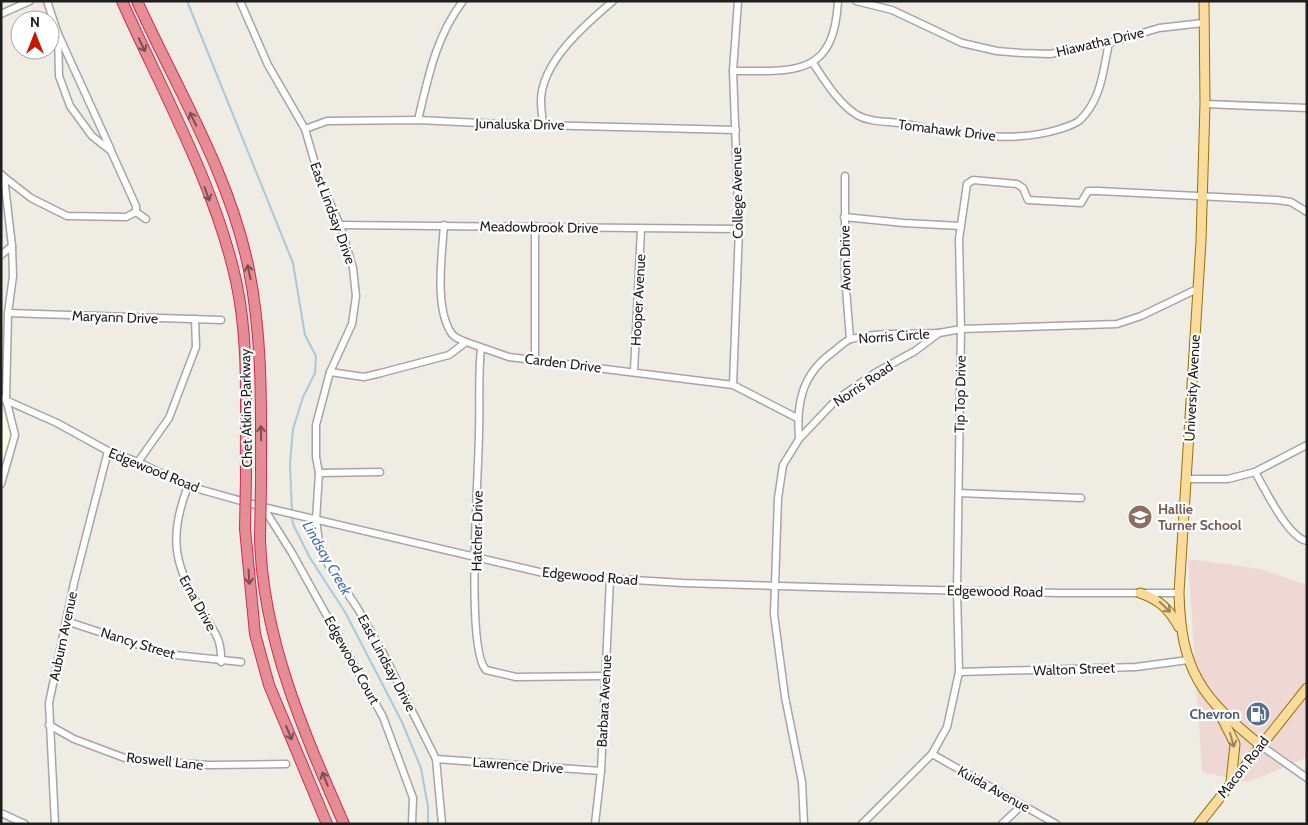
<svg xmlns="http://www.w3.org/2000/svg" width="1308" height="825" font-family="Cabin,sans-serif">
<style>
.commercial{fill:#efd8d4}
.education{fill:#fbfede}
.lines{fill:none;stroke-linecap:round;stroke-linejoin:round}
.stream{stroke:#a5cadc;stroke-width:2}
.minor-casing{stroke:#a5a5a5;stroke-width:9}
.major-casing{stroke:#957303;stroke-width:11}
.highway-casing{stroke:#d62852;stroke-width:12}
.minor{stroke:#fff;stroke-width:6}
.major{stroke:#fadb9e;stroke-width:9}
.highway{stroke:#e58d95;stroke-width:10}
.highway-bridge-casing{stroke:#d62852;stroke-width:12;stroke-linecap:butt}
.highway-bridge{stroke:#e58d95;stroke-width:10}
.oneway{stroke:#785054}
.oneway2{stroke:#978664}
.labels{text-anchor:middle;stroke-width:4.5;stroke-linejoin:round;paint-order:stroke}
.street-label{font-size:14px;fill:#1e1e1e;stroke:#fff}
.education-label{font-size:14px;font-weight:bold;fill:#785e54;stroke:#fff;text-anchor:start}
.service-label{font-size:14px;font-weight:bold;fill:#4e5e75;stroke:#fff;text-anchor:end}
.water-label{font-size:15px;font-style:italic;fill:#4c73ac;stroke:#fff}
</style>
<rect width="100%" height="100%" fill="#efece4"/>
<path class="commercial" d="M1188,559L1261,569L1307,585V758L1248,782L1202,772Z"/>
<path class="education" d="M1,403L10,436L1,466Z"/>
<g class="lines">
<g class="stream">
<path d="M187,1L293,263L305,335L316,356L315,373L303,397L293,429L290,464L292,512"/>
<path d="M292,517L293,524L310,558L345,612L402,722L421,768L428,807V824"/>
</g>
<defs>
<g id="minor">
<path d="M47,1L58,34L59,76L70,106L92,136L111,151L136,206V212L146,219"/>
<path d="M240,1L268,65L305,129L320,181L340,225L353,268L356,296L352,324L330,372L316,425V457L319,473L316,520L319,542L328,564L358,609L382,651L436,759L442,824"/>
<path d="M856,1L892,10L962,43L997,51L1022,53L1050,54L1109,43L1159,28L1203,23"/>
<path d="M1,14L30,1"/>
<path d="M59,36L111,150"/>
<path d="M813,63C825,81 838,103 857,115C871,123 890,121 905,124C956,133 1009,145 1060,129C1066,127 1076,124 1080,120C1102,99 1103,70 1109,43"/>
<path d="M733,71C795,71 834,77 838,1"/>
<path d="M1205,104L1307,108"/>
<path d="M418,120C428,78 436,36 463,1"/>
<path d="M543,124C542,116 541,108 541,101C541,62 586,24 613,1"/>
<path d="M305,129L327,121L418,120L501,124L736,130"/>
<path d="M1,174L4,177L12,246L13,276L8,313L6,399L15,435L1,484"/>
<path d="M845,176V276L850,339"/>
<path d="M4,177L31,198L67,216L126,217L136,212"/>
<path d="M844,217L904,223L961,226"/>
<path d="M340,225L739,229"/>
<path d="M444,225C442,255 434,309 452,334C455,338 461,340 466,342"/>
<path d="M535,226V359"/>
<path d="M1,255L12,246"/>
<path d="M8,313L221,320"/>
<path d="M481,348C478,376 480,403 479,432C479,470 465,649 486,670L516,677L605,676"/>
<path d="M634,371L641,229"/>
<path d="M330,372L364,377L381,373L449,355L466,342L509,357L733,385L797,418"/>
<path d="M733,385L739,229L733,71L738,1"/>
<path d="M1,398L57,423L108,451L138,462L188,486L263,507L552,575L683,583L847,588L1060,593H1179"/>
<path d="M799,439C796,403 802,374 833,352C838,348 845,341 851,339C879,332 910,334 939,333"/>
<path d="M138,462L169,418L196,347L195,319"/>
<path d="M1255,472C1265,489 1288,538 1307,541"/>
<path d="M319,473L380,472"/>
<path d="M1186,479H1228L1255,472L1307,445"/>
<path d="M188,486C168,537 174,567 203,613C214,632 222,638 221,662"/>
<path d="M959,493L1081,498"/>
<path d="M263,507L292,553L383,717L413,798L412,824"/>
<path d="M66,621L166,654L241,662"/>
<path d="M959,672L1136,667L1188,660"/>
<path d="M49,725L74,739L130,760L209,765L286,764"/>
<path d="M1260,745L1307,778"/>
<path d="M932,754L1056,824"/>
<path d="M436,759L601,771"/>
<path d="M1,813L25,824"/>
<path d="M55,824L49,703L74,583L108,451"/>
<path d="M595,824L601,771L610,579"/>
<path d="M804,824L802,782L785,697L774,614L778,498L783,465L799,439L836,400L875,373L915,351L939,333L961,329L1117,324L1141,316L1197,289"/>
<path d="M862,824L932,754L947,727L959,672L957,590L961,329L959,239L967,184L973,180L1017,184L1023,188L1028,200L1081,203L1088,191H1098L1277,200L1291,202L1307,212"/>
<path d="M1002,824L1022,805"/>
</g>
<g id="major">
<path d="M1204,1L1205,104L1201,241L1179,593C1181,671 1201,697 1260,745"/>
<path d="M1140,593C1160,600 1169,609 1179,627"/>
<path d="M1220,714L1235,744L1231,782"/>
<path d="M1199,824L1307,688"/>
</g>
<g id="highway">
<path d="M122,1C162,91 215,185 236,281C250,345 245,413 246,477"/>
<path d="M137,1C177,89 230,175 249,270C263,340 261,411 261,482"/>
<path d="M245,529L255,634L269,685L327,824"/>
<path d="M260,540C263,640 304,733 344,824"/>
</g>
</defs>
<use href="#minor" class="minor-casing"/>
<use href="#major" class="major-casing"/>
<use href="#highway" class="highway-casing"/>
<use href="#minor" class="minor"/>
<use href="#major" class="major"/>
<use href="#highway" class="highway"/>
<defs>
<g id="highway-bridge">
<path d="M245,529L246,477"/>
<path d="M260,540L261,482"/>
</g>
</defs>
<use href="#highway-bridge" class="highway-bridge-casing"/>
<use href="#highway-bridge" class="highway-bridge"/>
</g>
<defs><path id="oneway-shaft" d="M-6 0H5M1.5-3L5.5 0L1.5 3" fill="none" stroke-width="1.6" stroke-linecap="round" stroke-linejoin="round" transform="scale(1.25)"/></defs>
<g class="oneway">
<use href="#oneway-shaft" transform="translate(142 45) rotate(65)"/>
<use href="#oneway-shaft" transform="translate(193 119) rotate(-116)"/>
<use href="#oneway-shaft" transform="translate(207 194) rotate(70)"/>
<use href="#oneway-shaft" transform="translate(249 272) rotate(-102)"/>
<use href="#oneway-shaft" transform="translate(261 433) rotate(-91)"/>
<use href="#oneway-shaft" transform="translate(249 577) rotate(86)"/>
<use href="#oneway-shaft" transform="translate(289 733) rotate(67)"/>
<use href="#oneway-shaft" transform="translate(325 779) rotate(-112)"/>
</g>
<g class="oneway2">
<use href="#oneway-shaft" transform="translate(1165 607) rotate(44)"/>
<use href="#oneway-shaft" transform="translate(1232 740) rotate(74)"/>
</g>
<defs>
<symbol id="school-disc" viewBox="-11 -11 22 22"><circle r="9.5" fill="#8d6e63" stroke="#fff"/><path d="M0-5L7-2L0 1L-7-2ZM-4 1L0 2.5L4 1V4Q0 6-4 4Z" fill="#fff"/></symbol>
<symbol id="fuel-disc" viewBox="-11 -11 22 22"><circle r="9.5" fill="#5c6f8a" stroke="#fff"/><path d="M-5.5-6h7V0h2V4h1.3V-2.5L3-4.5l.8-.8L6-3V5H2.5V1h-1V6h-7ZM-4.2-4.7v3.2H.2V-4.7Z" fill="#fff"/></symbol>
</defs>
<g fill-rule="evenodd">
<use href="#school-disc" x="1126" y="503" width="28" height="28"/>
<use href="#fuel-disc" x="1244" y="700" width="28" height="28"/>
</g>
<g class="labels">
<g class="street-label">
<text transform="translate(1100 42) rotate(-13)" y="5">Hiawatha Drive</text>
<text transform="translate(520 124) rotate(1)" y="5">Junaluska Drive</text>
<text transform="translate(947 130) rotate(7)" y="5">Tomahawk Drive</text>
<text transform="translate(737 193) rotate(-91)" y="5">College Avenue</text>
<text transform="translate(333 213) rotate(70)" y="5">East Lindsay Drive</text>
<text transform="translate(539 227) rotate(1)" y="5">Meadowbrook Drive</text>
<text transform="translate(845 258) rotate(-91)" y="5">Avon Drive</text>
<text transform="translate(638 300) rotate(-87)" y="5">Hooper Avenue</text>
<text transform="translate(115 317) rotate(2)" y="5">Maryann Drive</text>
<text transform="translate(894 336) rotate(-4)" y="5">Norris Circle</text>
<text transform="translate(563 363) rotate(7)" y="5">Carden Drive</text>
<text transform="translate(863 384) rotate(-34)" y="5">Norris Road</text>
<text transform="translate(1192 388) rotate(-87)" y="5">University Avenue</text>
<text transform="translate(960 394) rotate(-89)" y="5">Tip Top Drive</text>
<text transform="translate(246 408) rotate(-91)" y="5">Chet Atkins Parkway</text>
<text transform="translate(154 470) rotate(22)" y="5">Edgewood Road</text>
<text transform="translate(477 531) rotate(-89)" y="5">Hatcher Drive</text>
<text transform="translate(590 576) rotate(5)" y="5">Edgewood Road</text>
<text transform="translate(995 591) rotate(1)" y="5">Edgewood Road</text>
<text transform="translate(198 603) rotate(61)" y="5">Erna Drive</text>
<text transform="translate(63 636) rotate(-78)" y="5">Auburn Avenue</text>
<text transform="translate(138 643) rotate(17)" y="5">Nancy Street</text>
<text transform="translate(352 660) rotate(61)" y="5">Edgewood Court</text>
<text transform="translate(387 663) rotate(62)" y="5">East Lindsay Drive</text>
<text transform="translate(1074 669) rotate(-2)" y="5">Walton Street</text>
<text transform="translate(604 701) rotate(-87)" y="5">Barbara Avenue</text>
<text transform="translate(165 761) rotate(6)" y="5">Roswell Lane</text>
<text transform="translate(518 765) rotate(4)" y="5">Lawrence Drive</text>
<text transform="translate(1243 767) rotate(-52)" y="5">Macon Road</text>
<text transform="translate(994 789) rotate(29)" y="5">Kuida Avenue</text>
</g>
<g class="education-label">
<text x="1158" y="514">Hallie<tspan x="1158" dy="16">Turner School</tspan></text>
</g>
<g class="service-label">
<text x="1240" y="719">Chevron</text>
</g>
<g class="water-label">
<text transform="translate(327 558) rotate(60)" y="5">Lindsay Creek</text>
</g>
</g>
<rect width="1308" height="825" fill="none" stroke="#1e1e1e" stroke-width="5"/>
<g transform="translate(35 35)"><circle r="24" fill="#ffffff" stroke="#a5a5a5"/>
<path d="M0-4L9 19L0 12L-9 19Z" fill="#c71805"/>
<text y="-8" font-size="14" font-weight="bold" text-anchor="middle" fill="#1e1e1e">N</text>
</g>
</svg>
